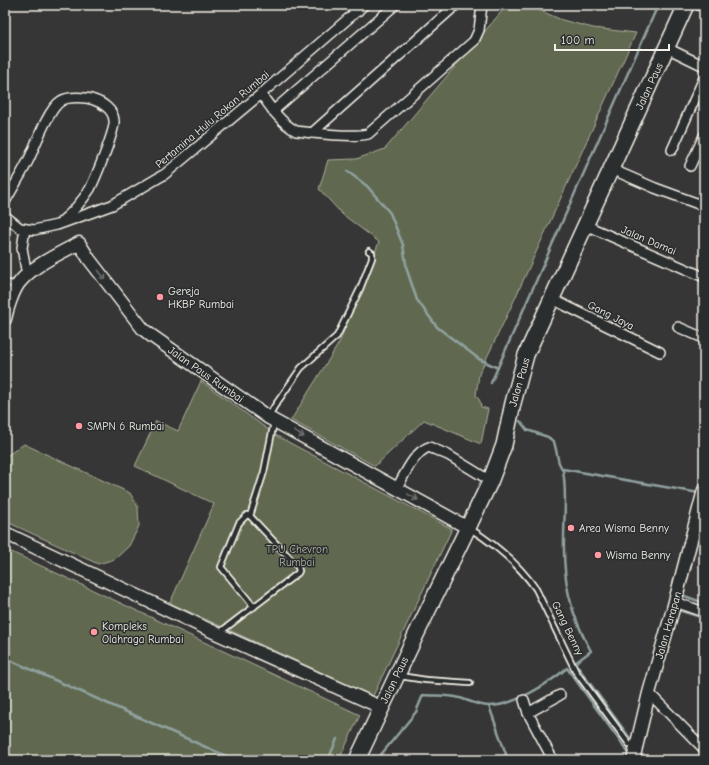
<svg xmlns="http://www.w3.org/2000/svg" width="709" height="765" font-family="'Comic Neue',sans-serif">
<style>
.green{fill:#606950;stroke:#aaad9c}
.lines{fill:none;stroke-linecap:round;stroke-linejoin:round}
.stream{stroke:#90a1a0;stroke-width:2.5}
.service-casing{stroke:#f4f1e8;stroke-width:8}
.minor-casing{stroke:#f4f1e8;stroke-width:12}
.tertiary-casing{stroke:#f4f1e8;stroke-width:15}
.primary-casing{stroke:#f4f1e8;stroke-width:18}
.service{stroke:#2a2d2e;stroke-width:4.5}
.minor{stroke:#2a2d2e;stroke-width:9}
.tertiary{stroke:#2a2d2e;stroke-width:12}
.primary{stroke:#2a2d2e;stroke-width:15}
.oneway{stroke:#71726f}
.poi-dot{fill:#ff9aa2;stroke:#2a2d2e;stroke-width:1.5}
.labels{text-anchor:middle;stroke-width:3;stroke-linejoin:round;paint-order:stroke}
.street-label{font-size:11px;fill:#f4f1e8;stroke:#2a2d2e}
.poi-label{font-size:11px;fill:#f4f1e8;stroke:#2a2d2e;text-anchor:start}
.park-label{font-size:11px;fill:#b1b4a4;stroke:#2a2d2e}
</style>
<rect width="100%" height="100%" fill="#373636"/>
<filter id="ink" filterUnits="userSpaceOnUse"><feTurbulence type="fractalNoise" baseFrequency=".025" numOctaves="2"/><feDisplacementMap in="SourceGraphic" scale="8" xChannelSelector="R" yChannelSelector="G"/><feConvolveMatrix kernelMatrix="1 2 1 2 8 2 1 2 1" color-interpolation-filters="sRGB"/></filter>
<g filter="url(#ink)">
<g class="green">
<path d="M507,5H527L562,20L593,28L636,33L512,305L479,374L476,395L480,401L481,407L488,409L481,444L424,420L375,466L291,420L339,343L379,242L342,214L319,189L328,160L356,159L385,149Z"/>
<path d="M201,381L277,436L452,529L373,696L170,603L214,504L135,466L156,421L178,431Z"/>
<path d="M24,444L130,493L138,507L139,526L129,546L115,559L98,564L5,521V457Z"/>
<path d="M5,549L360,715L339,760H5Z"/>
</g>
<g class="lines">
<g class="stream">
<path d="M347,171L367,186L390,213L403,245L407,270L417,300L437,327L479,359L498,368"/>
<path d="M491,383L658,5"/>
<path d="M520,421L527,430L548,437L554,442C556,448 557,456 559,463C560,465 562,468 563,471C567,493 564,516 564,539C563,581 570,614 591,651L575,663L632,741"/>
<path d="M563,469L699,493"/>
<path d="M702,486L704,479"/>
<path d="M682,593V595L704,603"/>
<path d="M677,611L678,610L704,618"/>
<path d="M5,658L235,760"/>
<path d="M489,706L508,760"/>
<path d="M373,756L379,757L416,712L423,695C435,696 448,695 460,698C470,701 479,706 490,706C515,705 548,684 567,668L630,755"/>
<path d="M328,760L337,739"/>
</g>
<defs>
<g id="service">
<path d="M5,283L17,284"/>
<path d="M269,416L274,407L301,368L337,336L360,289L372,258V253L369,251"/>
<path d="M250,516L264,472L274,422"/>
<path d="M469,528C495,544 519,565 536,589L576,672L629,744"/>
<path d="M219,633L298,573L299,571L298,567L250,516L247,515L239,523L221,567L254,607"/>
<path d="M400,676L426,680L470,683"/>
</g>
<g id="minor">
<path d="M349,5L358,11"/>
<path d="M699,5L704,6"/>
<path d="M667,48L704,66"/>
<path d="M261,94C271,108 281,123 296,131C315,133 351,138 368,134L474,41L479,30L482,5"/>
<path d="M273,111L395,5"/>
<path d="M312,133L456,5"/>
<path d="M672,150L704,78"/>
<path d="M690,166L704,136"/>
<path d="M611,169L655,188L704,206"/>
<path d="M5,202C13,187 23,172 30,157C36,143 49,108 61,101C68,96 86,97 94,100C103,103 113,110 114,120C116,129 95,179 90,189C82,201 73,212 62,221"/>
<path d="M5,216L20,228L34,230L57,225L112,205L165,174L261,94L364,5"/>
<path d="M585,225L704,277"/>
<path d="M25,229L22,248L27,275"/>
<path d="M552,299L660,352"/>
<path d="M678,327L701,337L704,340"/>
<path d="M397,488C405,474 414,452 429,447L448,455L484,477"/>
<path d="M675,602L704,612"/>
<path d="M649,693L704,749"/>
<path d="M524,700L528,713L553,760"/>
<path d="M528,713L560,695"/>
</g>
<g id="tertiary">
<path d="M5,319C7,309 13,291 19,283C33,265 59,254 79,243L89,259L143,329L149,334L269,418L461,524"/>
<path d="M5,533L218,634L376,705"/>
<path d="M633,760L649,693L673,609L704,490"/>
</g>
<path id="primary" d="M357,760L414,639L490,482L504,445L513,403L526,355L686,5"/>
</defs>
<use href="#service" class="service-casing"/>
<use href="#minor" class="minor-casing"/>
<use href="#tertiary" class="tertiary-casing"/>
<use href="#primary" class="primary-casing"/>
<use href="#service" class="service"/>
<use href="#minor" class="minor"/>
<use href="#tertiary" class="tertiary"/>
<use href="#primary" class="primary"/>
</g>
<defs><path id="oneway-shaft" d="M-6 0H5M1.5-3L5.5 0L1.5 3" fill="none" stroke-width="1.6" stroke-linecap="round" stroke-linejoin="round"/></defs>
<g class="oneway">
<use href="#oneway-shaft" transform="translate(102 275) rotate(52)"/>
<use href="#oneway-shaft" transform="translate(299 434) rotate(29)"/>
<use href="#oneway-shaft" transform="translate(413 497) rotate(29)"/>
</g>
</g>
<g class="poi-dot">
<circle cx="160" cy="297" r="4"/>
<circle cx="79" cy="426" r="4"/>
<circle cx="571" cy="528" r="4"/>
<circle cx="598" cy="555" r="4"/>
<circle cx="94" cy="632" r="4"/>
</g>
<g class="labels">
<g class="street-label">
<text transform="translate(649 86) rotate(-65)" y="4">Jalan Paus</text>
<text transform="translate(212 119) rotate(-40)" y="4">Pertamina Hulu Rokan Rumbai</text>
<text transform="translate(649 240) rotate(23)" y="4">Jalan Damai</text>
<text transform="translate(611 315) rotate(27)" y="4">Gang Jaya</text>
<text transform="translate(206 374) rotate(35)" y="4">Jalan Paus Rumbai</text>
<text transform="translate(519 382) rotate(-74)" y="4">Jalan Paus</text>
<text transform="translate(668 625) rotate(-74)" y="4">Jalan Harapan</text>
<text transform="translate(568 628) rotate(64)" y="4">Gang Benny</text>
<text transform="translate(394 680) rotate(-64)" y="4">Jalan Paus</text>
</g>
<g class="poi-label">
<text x="168" y="295">Gereja<tspan x="168" dy="13">HKBP Rumbai</tspan></text>
<text x="87" y="430">SMPN 6 Rumbai</text>
<text x="579" y="532">Area Wisma Benny</text>
<text x="606" y="559">Wisma Benny</text>
<text x="102" y="630">Kompleks<tspan x="102" dy="13">Olahraga Rumbai</tspan></text>
</g>
<g class="park-label">
<text x="297" y="553">TPU Chevron<tspan x="297" dy="13">Rumbai</tspan></text>
</g>
</g>
<rect width="709" height="765" fill="none" stroke="#2a2d2e" stroke-width="20"/>
<rect x="10" y="10" width="689" height="745" fill="none" stroke="#f4f1e8" stroke-width="1.5" filter="url(#ink)"/>
<path d="M555 44v6h114v-6" fill="none" stroke="#f4f1e8" stroke-width="2"/>
<text x="561" y="44" font-size="12" fill="#f4f1e8" stroke="#2a2d2e" stroke-width="3" paint-order="stroke">100 m</text>
</svg>
